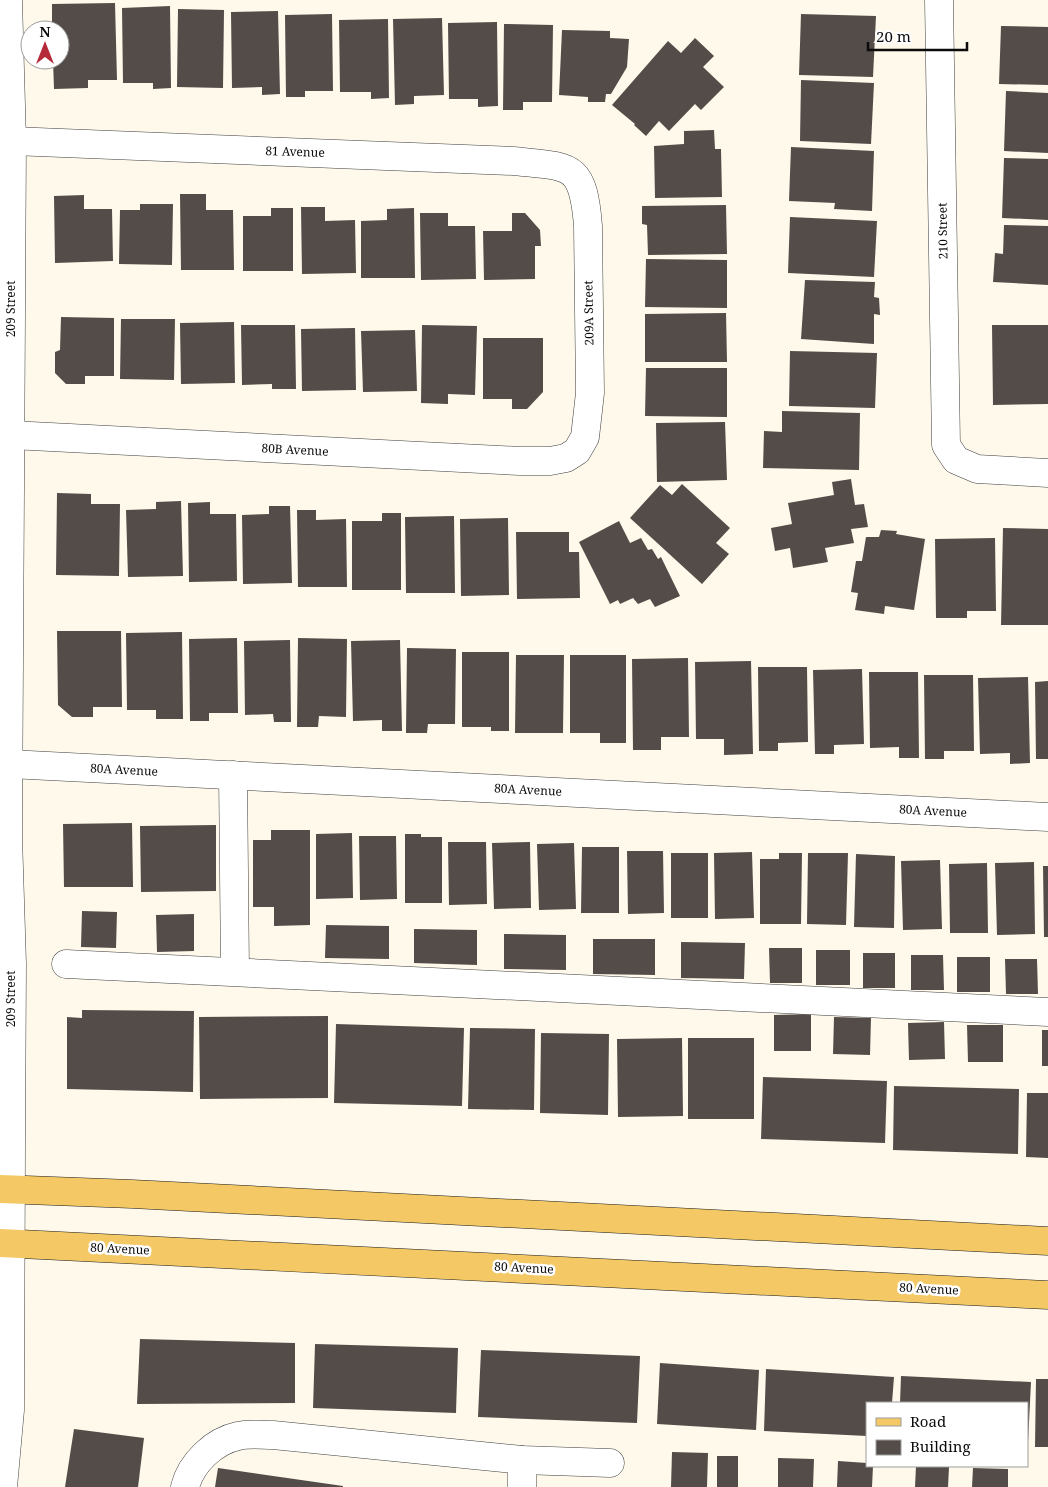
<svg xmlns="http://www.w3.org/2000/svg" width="1048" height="1487" font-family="'Noto Serif',serif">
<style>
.building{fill:#544c48}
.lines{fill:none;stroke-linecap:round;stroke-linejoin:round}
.minor-casing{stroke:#3e3e3e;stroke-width:29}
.major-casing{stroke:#1c1c1c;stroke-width:29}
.minor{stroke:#fff;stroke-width:28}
.major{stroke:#f4c965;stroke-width:28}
.labels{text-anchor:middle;stroke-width:5;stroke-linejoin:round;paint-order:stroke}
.street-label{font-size:12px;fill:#0b0b0b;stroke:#fff}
</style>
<rect width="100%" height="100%" fill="#fef9ea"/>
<g class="building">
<path d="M115,3L117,80H88V88L54,89L53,60H60V30H52V4Z"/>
<path d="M170,6L171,88L153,89V83H123L122,8Z"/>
<path d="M178,9L224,10L223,88L177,87Z"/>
<path d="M278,11L280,94L262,95V87L232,88L231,12Z"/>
<path d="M332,14L333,91H305V97H286L285,15Z"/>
<path d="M801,14L876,16L873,77L799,75Z"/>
<path d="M442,18L444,95L414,96V104L395,105L393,19Z"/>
<path d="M388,19L389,98L371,99V92H340L339,20Z"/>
<path d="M497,22L498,106L478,107V99H449L448,23Z"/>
<path d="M504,24L553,25L552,102H523V110H503Z"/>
<path d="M1001,26L1048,27V85L999,84Z"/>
<path d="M562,30L610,31V38L629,39L627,67L611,94H606L605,102H588V97L559,95Z"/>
<path d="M695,38L714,56L703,67L724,87L701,110L695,104L669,131L659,121L646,136L634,125L635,124L612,105L668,41L681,53Z"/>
<path d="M801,80L874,83L871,144L800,141Z"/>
<path d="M1006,91L1048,93V153L1004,151Z"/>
<path d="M714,130L715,149H721L722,197L655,198L654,146L684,144V131Z"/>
<path d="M791,147L874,151L872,211L834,209L835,203L789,201Z"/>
<path d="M1004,158L1048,159V220L1002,218Z"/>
<path d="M180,194H206V210H233L234,270H181Z"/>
<path d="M84,195V209H112L113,261L55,263L54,196Z"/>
<path d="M140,204H173L172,265L119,264L120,210H140Z"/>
<path d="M726,205L727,254L648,255L647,225L642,224V206Z"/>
<path d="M301,207H325V221L355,220L356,273L302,274Z"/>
<path d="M271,208H293V271H243V216H271Z"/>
<path d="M414,208L415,278H361V221L387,220V209Z"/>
<path d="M420,213H448V226H475L476,279L421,280Z"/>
<path d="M512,213H525L540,230L541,246H535V279L484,280L483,231H512Z"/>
<path d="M790,217L877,221L874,277L788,273Z"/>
<path d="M1004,225L1048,226V285L993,282L995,253L1003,254Z"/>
<path d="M646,259L727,260V308L645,307Z"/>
<path d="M805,280L875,282L874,297L879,298L880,315L874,314V344L801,339Z"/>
<path d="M726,313L727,362H645V314Z"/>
<path d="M61,317L114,318V376H85V384H66L55,373V352L60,350Z"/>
<path d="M121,319H175L174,380L120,379Z"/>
<path d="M234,322L235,383L181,384L180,323Z"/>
<path d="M241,325H295L296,389H272V384L242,385Z"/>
<path d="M422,325L477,326L475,395L448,394V404L421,403Z"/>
<path d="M992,325H1048V404L993,405Z"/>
<path d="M355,328L356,390L302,391L301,329Z"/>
<path d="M415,330L417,391L363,392L361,331Z"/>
<path d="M483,338H543V392L527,409H512V399H483Z"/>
<path d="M790,351L877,353L875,408L789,406Z"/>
<path d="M646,368H727V417L645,416Z"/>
<path d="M782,411L860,413L859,470L763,468L764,431L782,432Z"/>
<path d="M725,422L727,480L657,482L656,423Z"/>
<path d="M851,479L855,505L864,504L868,527L851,529L854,543L825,548L828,562L793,568L790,548L775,551L771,528L792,524L788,503L834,495L832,482Z"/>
<path d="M682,484L730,528L716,543L729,554L702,584L630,518L660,485L672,495Z"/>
<path d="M57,493L91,494V504H120L119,576L56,575Z"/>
<path d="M181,501L183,576L128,577L126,510L156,509V502Z"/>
<path d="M210,502V514H236L237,581L189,582L188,503Z"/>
<path d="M269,506H290L292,583L243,584L242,515L269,514Z"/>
<path d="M297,510H316V520L346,519L347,587H298Z"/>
<path d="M382,513H401V590H352V521H382Z"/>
<path d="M454,516L455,593H406L405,517Z"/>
<path d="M508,518L509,595L461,596L460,519Z"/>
<path d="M619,521L630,543L641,538L648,550L652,549L658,559L661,557L680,596L655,607L650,599L638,604L633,598L620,604L618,600L610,604L579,542Z"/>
<path d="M1003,528L1048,529V625H1001Z"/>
<path d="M881,530L897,531L896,534L925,539L914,610L885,606L884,614L855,610L858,593L851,592L856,561H862L866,537H879Z"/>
<path d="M516,532H569V552H579L580,598L517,599Z"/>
<path d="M995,538L996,611H967V618H936L935,539Z"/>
<path d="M57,631H121L122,707H93V717H72L58,705Z"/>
<path d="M182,632L183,719H156V710H127L126,633Z"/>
<path d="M237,638L238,713H209V721H190L189,639Z"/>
<path d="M298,638L347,639L346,717L319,716L318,727H297Z"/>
<path d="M290,640L291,722H274L273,714L245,715L244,641Z"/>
<path d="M400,640L402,731H382V720L353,721L351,641Z"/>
<path d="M407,648L456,649L455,724H428L427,733H406Z"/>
<path d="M462,652H509V731H491V727H462Z"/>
<path d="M516,655H564L563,733H515Z"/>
<path d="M570,655H626V743H600V733H570Z"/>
<path d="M688,658L689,737H661V750H633L632,659Z"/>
<path d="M751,661L753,754L724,755V739H696L695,662Z"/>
<path d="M758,667H807L808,742L778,743V751H759Z"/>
<path d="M862,669L864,744L834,745V754H815L813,670Z"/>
<path d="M869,672H918L919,758H899V747L870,748Z"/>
<path d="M924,675H973L974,751H944V759H925Z"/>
<path d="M1028,677L1030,763L1010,764V753L980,754L978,678Z"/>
<path d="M1048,681V759H1036L1035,682Z"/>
<path d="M132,823L133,887H64L63,824Z"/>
<path d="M216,825V891L141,892L140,826Z"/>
<path d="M271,830H310V925L274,926V907H253V840H271Z"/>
<path d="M352,833L353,898L316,899V834Z"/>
<path d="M405,834H421V837H442V903H405Z"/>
<path d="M359,836H396L397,899L360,900Z"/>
<path d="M448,842H486L487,904L449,905Z"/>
<path d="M530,842L531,908L494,909L492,843Z"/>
<path d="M574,843L576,909L539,910L537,844Z"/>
<path d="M582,847H619V913H581Z"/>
<path d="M627,851H663L664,913L628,914Z"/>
<path d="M752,852L754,918L715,919L714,853Z"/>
<rect x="671" y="853" width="37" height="65"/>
<path d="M779,853H802L801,924H760V859H779Z"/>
<path d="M808,853H848L846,925L807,924Z"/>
<path d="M856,854L895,856L894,928L854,927Z"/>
<path d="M940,860L942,929L903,930L901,861Z"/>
<path d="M1034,862L1035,934L997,935L995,863Z"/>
<path d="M987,863L988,933H950L949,864Z"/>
<path d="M1043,866H1048V937H1044Z"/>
<path d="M82,911L117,912L116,948L81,947Z"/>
<path d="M194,914V951L157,952L156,915Z"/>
<path d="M326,925L389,926V959L325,958Z"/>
<path d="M414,929L477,930V965L414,963Z"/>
<path d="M504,934L566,935V970L504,969Z"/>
<path d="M593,939H655V975L593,974Z"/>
<path d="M681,942L745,943L744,979L681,978Z"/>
<path d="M769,948H802V983H770Z"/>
<rect x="816" y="950" width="34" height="35"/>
<rect x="863" y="953" width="32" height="35"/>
<path d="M911,955H943L944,990H911Z"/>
<rect x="957" y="957" width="33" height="35"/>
<path d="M1005,959H1037L1038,994H1006Z"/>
<path d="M82,1010L194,1011L193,1092L67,1089V1017L82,1018Z"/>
<path d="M811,1014V1051H774V1015Z"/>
<path d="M328,1016V1098L200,1099L199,1017Z"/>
<path d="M834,1017L871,1018L870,1055L833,1054Z"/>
<path d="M944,1022L945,1059L909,1060L908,1023Z"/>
<path d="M336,1024L464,1028L462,1106L334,1103Z"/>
<path d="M967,1025H1003V1062H968Z"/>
<path d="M470,1028L535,1029L534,1110L468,1109Z"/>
<rect x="1042" y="1030" width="6" height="36"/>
<path d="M541,1033L609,1034L608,1115L540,1113Z"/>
<path d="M682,1038L683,1116L618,1117L617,1039Z"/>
<rect x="688" y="1038" width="66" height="81"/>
<path d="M763,1077L887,1081L885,1143L761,1139Z"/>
<path d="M894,1086L1019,1089L1018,1154L893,1150Z"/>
<path d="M1027,1093H1048V1158L1026,1157Z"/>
<path d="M140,1339L295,1343V1403L137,1404Z"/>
<path d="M315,1344L458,1348L456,1413L313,1408Z"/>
<path d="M481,1350L640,1356L637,1423L478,1417Z"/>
<path d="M660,1363L759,1370L756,1430L657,1424Z"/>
<path d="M766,1369L894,1377L892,1403H867V1436L764,1431Z"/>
<path d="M901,1376L1031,1382L1028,1442H1027V1403H900Z"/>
<path d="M1036,1379H1048V1447H1035Z"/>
<path d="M74,1429L144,1438L138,1487H65Z"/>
<path d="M672,1452L708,1453L707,1487H671Z"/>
<rect x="717" y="1456" width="21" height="31"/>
<path d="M778,1458L814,1459L813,1487H778Z"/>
<path d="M838,1461L867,1463V1466H873L872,1487H837Z"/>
<path d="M916,1466L949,1467L948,1487H915Z"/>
<path d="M218,1468L343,1486V1487H215Z"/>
<path d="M973,1468L1008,1469V1487H972Z"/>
</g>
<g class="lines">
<defs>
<g id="minor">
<path d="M939,0L946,445L956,460L977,469L1048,473"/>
<path d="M11,435L520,461H550L566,458L577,451L585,437L590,393L588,226C583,162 571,167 513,161L12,141"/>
<path d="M9,764L1048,817"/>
<path d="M233,775L235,971"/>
<path d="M66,964L1048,1012"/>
<path d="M522,1460V1487"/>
<path d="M3,1487L10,1410L11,1149L12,964L8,837L12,141L8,0"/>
<path d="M185,1487C191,1463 214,1441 238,1436C249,1433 263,1435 273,1435L522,1460L610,1463"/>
</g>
<g id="major">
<path d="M0,1189L132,1194L1048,1241"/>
<path d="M0,1243L1048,1295"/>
</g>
</defs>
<use href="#minor" class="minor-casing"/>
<use href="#major" class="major-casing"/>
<use href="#minor" class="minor"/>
<use href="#major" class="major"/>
</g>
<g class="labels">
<g class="street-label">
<text transform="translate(295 152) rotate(2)" y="4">81 Avenue</text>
<text transform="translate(943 231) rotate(-91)" y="4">210 Street</text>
<text transform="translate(11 309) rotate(-90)" y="4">209 Street</text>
<text transform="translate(589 313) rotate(-91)" y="4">209A Street</text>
<text transform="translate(295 450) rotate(3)" y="4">80B Avenue</text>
<text transform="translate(124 770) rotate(3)" y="4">80A Avenue</text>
<text transform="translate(528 790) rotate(3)" y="4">80A Avenue</text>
<text transform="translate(933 811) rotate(3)" y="4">80A Avenue</text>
<text transform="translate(11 999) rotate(-90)" y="4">209 Street</text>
<text transform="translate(120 1249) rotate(3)" y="4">80 Avenue</text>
<text transform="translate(524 1268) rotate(3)" y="4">80 Avenue</text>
<text transform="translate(929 1289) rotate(3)" y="4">80 Avenue</text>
</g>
</g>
<rect x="866" y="1402" width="162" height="65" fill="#ffffff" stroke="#9d9d9d"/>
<rect x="876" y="1418" width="25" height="8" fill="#f4c965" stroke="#9d9d9d"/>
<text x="910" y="1427" font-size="15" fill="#0b0b0b">Road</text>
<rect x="876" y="1440" width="25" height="15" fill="#544c48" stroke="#9d9d9d"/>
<text x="910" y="1452" font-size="15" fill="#0b0b0b">Building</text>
<g transform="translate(45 45)"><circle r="24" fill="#ffffff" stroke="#9d9d9d"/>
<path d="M0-4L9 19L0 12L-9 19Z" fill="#b62938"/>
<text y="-8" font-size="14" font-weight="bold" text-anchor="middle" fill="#0b0b0b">N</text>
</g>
<path d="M868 42v8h99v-8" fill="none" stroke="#0b0b0b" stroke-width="2.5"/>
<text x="876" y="42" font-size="15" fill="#0b0b0b" stroke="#ffffff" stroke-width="4" paint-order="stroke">20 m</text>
</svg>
